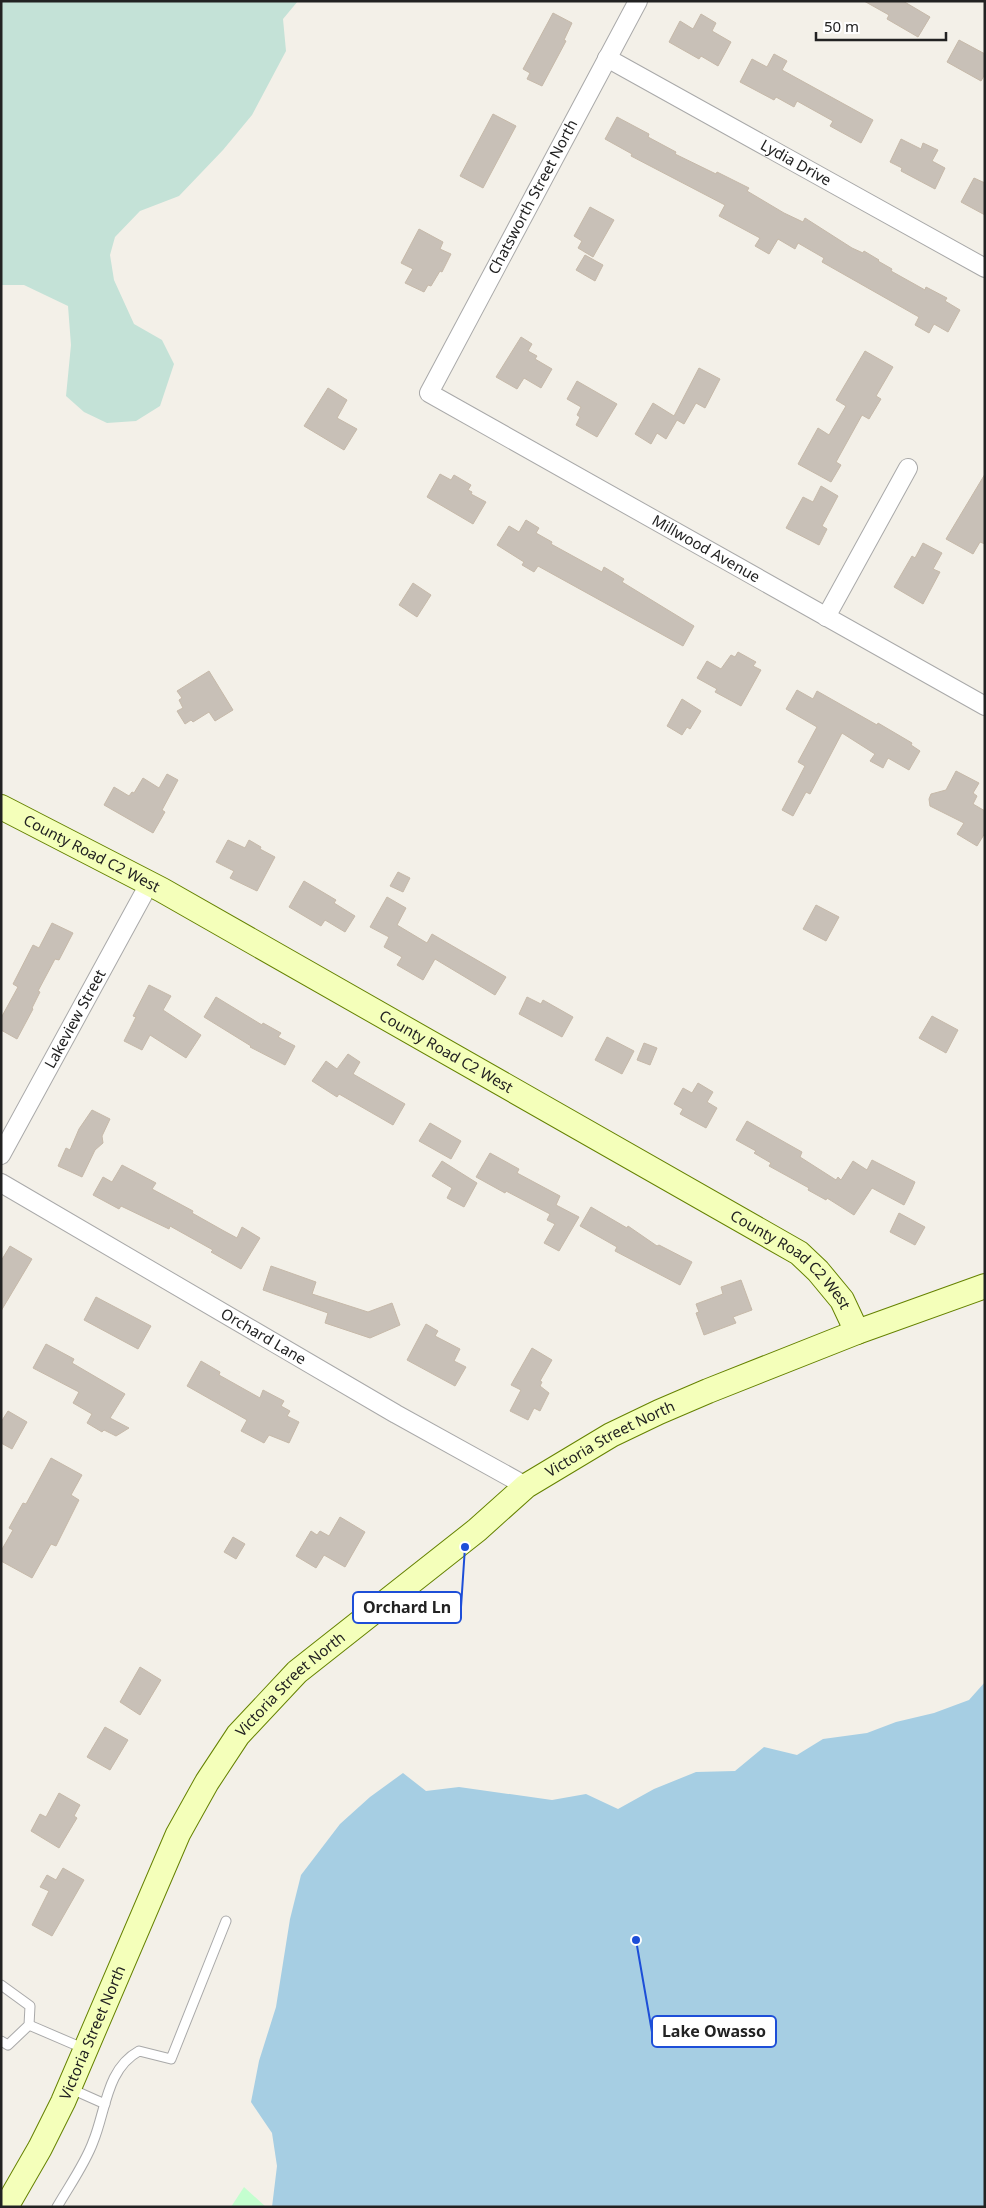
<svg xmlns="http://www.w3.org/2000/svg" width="986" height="2208" font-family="'Noto Sans',sans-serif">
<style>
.wetland{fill:#c4e2d7}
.park{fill:#c4fecf}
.water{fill:#a6cee3}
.building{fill:#c8c0b7;stroke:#c6b9a9}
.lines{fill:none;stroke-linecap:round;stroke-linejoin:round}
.lane-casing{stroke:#a9a9a9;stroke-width:11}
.street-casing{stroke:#a9a9a9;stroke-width:20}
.secondary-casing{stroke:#658200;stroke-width:26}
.lane{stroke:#fff;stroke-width:9}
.street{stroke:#fff;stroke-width:18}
.secondary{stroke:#f4ffba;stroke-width:24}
.labels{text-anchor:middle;stroke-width:4;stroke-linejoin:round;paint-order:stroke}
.street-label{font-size:15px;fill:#222;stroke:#fff}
.leader{fill:none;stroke:#1d4ed8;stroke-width:2}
.callout-dot{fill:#1d4ed8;stroke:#fff;stroke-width:2}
.callout{fill:#fff;stroke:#1d4ed8;stroke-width:2}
.callout-label{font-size:16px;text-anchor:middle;font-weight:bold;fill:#222}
</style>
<rect width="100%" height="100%" fill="#f3f0e8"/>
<path class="wetland" d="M1,1H298L283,19L286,51L252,115L223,150L179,196L140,211L115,237L110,255L114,280L134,324L162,340L174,364L160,406L136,421L107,423L84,412L66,396L71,345L68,306L24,285H1Z"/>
<path class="park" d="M244,2187L266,2207H231Z"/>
<path class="water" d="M985,1682V2207H272L277,2166L272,2133L251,2102L259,2061L276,2007L290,1919L301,1875L340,1824L370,1797L403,1773L426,1791L459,1787L552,1800L586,1794L618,1809L654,1789L696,1772L735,1771L764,1747L797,1755L823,1739L867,1733L896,1722L934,1713L969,1700Z"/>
<g class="building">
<path d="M864,1H903L930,17L918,37L887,19L889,15Z"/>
<path d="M553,13L572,23L564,40L566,41L542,86L527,79L530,73L523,69Z"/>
<path d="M701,14L716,23L712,31L731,42L718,66L701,56L699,59L669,42L680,21L693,29Z"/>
<path d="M959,40L985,54V74L981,81L947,62Z"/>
<path d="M774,54L787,61L782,70L873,120L861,143L830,126L833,121L797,101L794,107L776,97L774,100L740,82L752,59L767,67Z"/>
<path d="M493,114L516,126L483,188L460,176Z"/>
<path d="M617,117L649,134L648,137L676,152L675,154L716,174L717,172L749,188L747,191L784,213L803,222L805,218L852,248L863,253L864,251L879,260L878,261L892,269L891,271L925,290L926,287L947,298L945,301L960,310L948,332L934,324L929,333L915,325L919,317L822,262L824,258L798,243L795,249L778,239L769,254L755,246L760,238L719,216L725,205L631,156L632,154L605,139Z"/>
<path d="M901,139L921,149L923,143L938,150L932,161L945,168L935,189L901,171L902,168L890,162Z"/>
<path d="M974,178L985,183V215L961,202Z"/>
<path d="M590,207L614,220L593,257L578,248L582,241L574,236Z"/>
<path d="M419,229L443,242L440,249L451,254L442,272L440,271L431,286L428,285L424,292L405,283L413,269L401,263Z"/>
<path d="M585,255L603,265L595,281L576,270Z"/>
<path d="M521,337L532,344L528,351L537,356L535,359L552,369L541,388L524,378L517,389L496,377Z"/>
<path d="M865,351L893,367L876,396L881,399L869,419L862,415L836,462L841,465L831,482L798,464L818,428L829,435L846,406L836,400Z"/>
<path d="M699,368L720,379L705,408L696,403L684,424L677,420L666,439L657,433L651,444L635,434L653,403L674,416Z"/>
<path d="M577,381L617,404L597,437L576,425L580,417L577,415L581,407L567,399Z"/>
<path d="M328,388L347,400L337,418L357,429L344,450L304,426Z"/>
<path d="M440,474L451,480L454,475L471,485L468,490L472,492L471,494L486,502L473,524L427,497Z"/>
<path d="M985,474V544L980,542L973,554L946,539Z"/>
<path d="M821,486L838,496L822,526L827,529L819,545L786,528L803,497L813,502Z"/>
<path d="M526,520L539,528L536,533L552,542L551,544L602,572L604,567L624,579L622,582L694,626L683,646L538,566L534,572L522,565L524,562L497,545L509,526L519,532Z"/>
<path d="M923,543L942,553L933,569L940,572L923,604L894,587L912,556L915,558Z"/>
<path d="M413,583L431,595L417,617L399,605Z"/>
<path d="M738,652L756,662L753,666L761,670L741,706L715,692L717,689L697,678L707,661L721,669L731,655L735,657Z"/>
<path d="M209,671L233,710L215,721L209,712L193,722L191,720L185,724L177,711L183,708L179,700L182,698L177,691Z"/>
<path d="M797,690L813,699L817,691L877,725L878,723L912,743L911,745L920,751L909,770L888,758L883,768L870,761L875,754L842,733L810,794L806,792L793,816L782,810L805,766L798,762L817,727L786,709Z"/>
<path d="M682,699L701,711L690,729L687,727L682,735L667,726Z"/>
<path d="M956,771L979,783L973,793L977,796L973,804L985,811V833L977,846L957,834L964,823L930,806L929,799L931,794L946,790Z"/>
<path d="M167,774L178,780L162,810L165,812L153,833L104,805L114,787L129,796L132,792L134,793L143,778L159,788Z"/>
<path d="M228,840L245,848L249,840L261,847L260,849L275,857L257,891L230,878L234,871L216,862Z"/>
<path d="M398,872L410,878L403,892L390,886Z"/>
<path d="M304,881L336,900L334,903L355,916L345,932L325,920L321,926L289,907Z"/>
<path d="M387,897L406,908L397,925L427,943L432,934L506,977L495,995L435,959L423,980L397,965L402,957L384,947L389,937L370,927Z"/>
<path d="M816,905L839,917L826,941L803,929Z"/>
<path d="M52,923L73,933L59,960L55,959L38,991L40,992L32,1008L33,1009L17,1039L1,1030V1018L18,987L13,984L33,945L39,948Z"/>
<path d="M149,985L171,996L163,1010L201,1035L186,1058L150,1035L142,1050L124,1041L136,1017L133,1016Z"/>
<path d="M216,997L262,1025L263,1023L281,1033L278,1037L295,1046L285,1065L250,1047L251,1046L204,1017Z"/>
<path d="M527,997L541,1004L543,1000L573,1017L562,1037L519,1014Z"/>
<path d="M932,1016L958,1030L946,1053L919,1038Z"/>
<path d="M607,1037L634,1051L622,1074L595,1060Z"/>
<path d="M644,1043L657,1048L650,1065L637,1060Z"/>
<path d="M348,1054L360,1062L353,1074L405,1104L393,1125L339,1094L337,1097L312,1081L326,1061L337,1069Z"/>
<path d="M698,1083L713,1092L707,1102L717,1108L706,1128L680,1114L683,1109L674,1104L683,1088L692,1093Z"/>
<path d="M92,1110L110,1119L102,1136L103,1143L95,1150L82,1177L58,1166L66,1148L70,1150L79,1129Z"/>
<path d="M747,1121L802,1152L800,1157L836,1180L838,1177L841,1180L853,1161L867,1170L872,1160L915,1182L912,1189L904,1205L872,1188L854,1215L827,1198L826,1200L808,1190L809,1188L769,1166L771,1163L754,1153L756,1151L736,1140Z"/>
<path d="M430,1123L461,1141L451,1159L419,1141Z"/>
<path d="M490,1153L519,1169L517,1173L560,1196L556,1205L579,1217L559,1251L544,1243L555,1224L547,1220L550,1214L506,1191L505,1193L476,1177Z"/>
<path d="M442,1161L477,1183L464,1207L447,1198L452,1188L432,1176Z"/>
<path d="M122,1165L156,1183L152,1189L193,1211L192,1213L224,1231L237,1238L242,1227L260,1238L241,1269L211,1252L213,1250L170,1226L169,1229L121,1206L119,1209L93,1195L103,1177L112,1182Z"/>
<path d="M591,1207L627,1228L628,1226L657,1246L659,1245L692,1262L680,1285L615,1251L617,1247L580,1226Z"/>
<path d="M899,1213L925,1227L915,1245L890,1232Z"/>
<path d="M10,1246L32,1259L1,1311V1261Z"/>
<path d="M271,1266L316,1282L312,1294L368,1312L392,1303L400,1325L370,1338L325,1323L328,1313L263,1290Z"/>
<path d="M741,1280L752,1310L733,1317L736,1323L704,1335L696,1313L699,1312L696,1304L723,1294L721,1287Z"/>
<path d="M96,1297L151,1326L138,1349L84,1320Z"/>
<path d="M426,1324L438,1331L435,1336L460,1349L454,1361L466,1367L455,1386L407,1360Z"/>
<path d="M46,1344L74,1359L72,1363L125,1394L110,1418L129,1428L116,1436L104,1430L102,1432L87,1423L92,1414L73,1403L79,1392L33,1368Z"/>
<path d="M532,1348L552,1360L540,1381L542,1382L540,1386L549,1393L540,1411L534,1408L528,1420L510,1411L521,1390L511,1385Z"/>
<path d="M201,1361L220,1372L219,1375L260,1398L263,1390L284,1401L281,1406L290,1411L287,1416L299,1422L289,1443L269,1435L264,1443L241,1431L247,1420L187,1386Z"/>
<path d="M8,1411L27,1422L12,1449L1,1443V1422Z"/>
<path d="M51,1458L82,1475L71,1495L79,1500L56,1546L51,1544L32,1578L1,1561V1551L13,1530L9,1528L23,1503L26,1504Z"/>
<path d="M340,1517L365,1532L345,1567L324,1555L316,1568L296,1556L311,1531L317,1535L320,1531L329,1536Z"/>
<path d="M233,1537L245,1544L236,1559L224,1552Z"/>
<path d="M140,1667L161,1680L140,1715L120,1702Z"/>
<path d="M105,1727L128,1740L110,1770L87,1757Z"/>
<path d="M59,1793L80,1805L74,1816L77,1818L59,1848L31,1831L40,1814L46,1817Z"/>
<path d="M63,1868L84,1880L52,1936L32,1925L49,1891L40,1887L47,1875L56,1880Z"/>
</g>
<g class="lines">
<defs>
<g id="lane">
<path d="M1,1985L30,2006L29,2025L8,2045L1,2041"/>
<path d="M29,2025L85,2049"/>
<path d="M69,2088L105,2104"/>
<path d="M57,2207C69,2186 85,2164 93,2142C106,2111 106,2069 139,2051L171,2059L226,1921"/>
</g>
<g id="street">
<path id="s1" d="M638,1L429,393L985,706"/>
<path id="s2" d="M607,58L985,268"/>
<path d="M826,617L908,468"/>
<path id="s3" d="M1,1155L149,884"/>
<path id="s4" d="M1,1183L396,1414L526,1486"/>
</g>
<g id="secondary">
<path id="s5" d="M1,807L162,890L799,1253L818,1271L842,1300L857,1332"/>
<path id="s6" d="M6,2207L40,2148L63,2102L178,1834L207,1782L238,1735L297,1672L477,1530L526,1486L611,1435L659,1412L708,1391L857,1332L985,1286"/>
</g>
</defs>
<use href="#lane" class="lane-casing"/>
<use href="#street" class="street-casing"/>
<use href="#secondary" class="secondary-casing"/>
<use href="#lane" class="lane"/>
<use href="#street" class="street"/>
<use href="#secondary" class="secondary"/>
</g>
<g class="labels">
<g class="street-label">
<text dy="5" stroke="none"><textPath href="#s2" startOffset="216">Lydia Drive</textPath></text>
<text transform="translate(533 197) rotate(-62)" y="5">Chatsworth Street North</text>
<text dy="5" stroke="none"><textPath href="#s1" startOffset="762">Millwood Avenue</textPath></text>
<text dy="5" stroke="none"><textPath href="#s5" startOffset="102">County Road C2 West</textPath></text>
<text dy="5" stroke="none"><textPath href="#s3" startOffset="155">Lakeview Street</textPath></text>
<text dy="5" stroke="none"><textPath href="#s5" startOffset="508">County Road C2 West</textPath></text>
<text dy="5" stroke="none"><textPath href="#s5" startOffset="912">County Road C2 West</textPath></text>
<text dy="5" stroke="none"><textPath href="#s4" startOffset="304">Orchard Lane</textPath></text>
<text dy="5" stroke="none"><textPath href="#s6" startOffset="1005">Victoria Street North</textPath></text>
<text dy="5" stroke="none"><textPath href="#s6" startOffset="600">Victoria Street North</textPath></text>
<text dy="5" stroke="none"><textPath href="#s6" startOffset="195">Victoria Street North</textPath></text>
</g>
</g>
<path class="leader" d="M465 1547L461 1607M636 1940L652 2032"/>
<g class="callout-dot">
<circle cx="465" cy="1547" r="5"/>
<circle cx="636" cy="1940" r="5"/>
</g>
<g class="callout">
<rect x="353" y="1592" width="108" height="31" rx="5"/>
<rect x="652" y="2016" width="124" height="31" rx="5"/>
</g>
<g class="callout-label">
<text x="407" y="1613">Orchard Ln</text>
<text x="714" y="2037">Lake Owasso</text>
</g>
<rect width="986" height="2208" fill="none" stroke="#222222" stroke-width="5"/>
<path d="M816 32v8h130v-8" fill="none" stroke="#222222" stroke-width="2.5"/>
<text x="824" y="32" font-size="15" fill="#222222" stroke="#ffffff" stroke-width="4" paint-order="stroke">50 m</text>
</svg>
